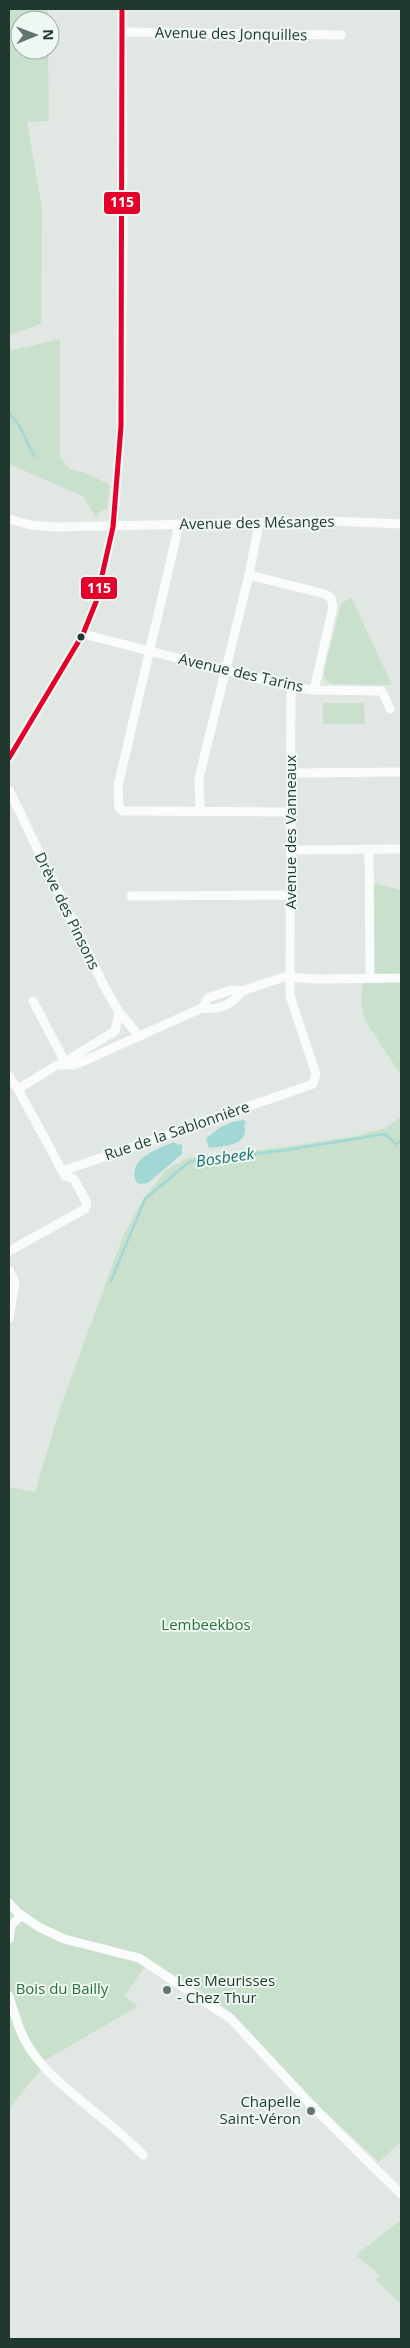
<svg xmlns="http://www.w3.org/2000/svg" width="410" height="2348" font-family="'Open Sans',sans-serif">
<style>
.green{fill:#c9e0cc}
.water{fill:#a1d7d4}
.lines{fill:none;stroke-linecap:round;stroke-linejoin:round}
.stream{stroke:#a1d7d4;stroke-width:2.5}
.street{stroke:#fafbfb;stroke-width:9}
.bus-1-casing{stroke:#eef7f1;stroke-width:9}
.bus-1{stroke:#e4002b;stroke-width:5}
.bus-dot{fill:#1f392e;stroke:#eef7f1;stroke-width:2}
.poi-dot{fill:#63766d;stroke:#eef7f1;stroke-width:2}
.labels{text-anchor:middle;stroke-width:4;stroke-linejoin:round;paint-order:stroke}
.street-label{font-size:15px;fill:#1f392e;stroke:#eef7f1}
.park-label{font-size:15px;fill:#2a7038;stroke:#eef7f1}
.poi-label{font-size:15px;fill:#1f392e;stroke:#eef7f1;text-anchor:start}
.water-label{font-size:16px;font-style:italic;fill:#1a7573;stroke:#eef7f1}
.line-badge{stroke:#eef7f1;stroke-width:2}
.badge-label{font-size:14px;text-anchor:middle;font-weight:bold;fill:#fff}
</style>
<rect width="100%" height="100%" fill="#e1e7e3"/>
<g class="green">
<path d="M9,9H48V20H20V50H48L49,121L27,122L42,209L41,324L9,335Z"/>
<path d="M60,339V458L70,469L86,473L110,485L107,508L97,514V519L83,496L9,464V351Z"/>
<path d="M351,597L392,685L332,684L325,679L324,671L341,604Z"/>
<path d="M323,703H364L365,724H323Z"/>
<path d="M376,884L401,890V1075L365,1020L361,1001L363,983L374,982L373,885Z"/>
<path d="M401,1117V2141L379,2162L323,2110L232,2013L204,1993L149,1961L124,1996L138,2006L44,2061L43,2067L9,2109V1487L35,1492L61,1405L124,1234L144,1198L167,1169L188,1158L286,1147L356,1136L386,1128Z"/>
<path d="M401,2220V2304L376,2280L380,2275L356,2255Z"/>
</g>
<g class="water">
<path d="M244,1120L246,1123L244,1125C250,1146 223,1146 209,1148L206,1139L219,1128L232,1122Z"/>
<path d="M174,1142L178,1145L182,1144V1154L148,1183L140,1184L136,1182C127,1158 158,1149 174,1142Z"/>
</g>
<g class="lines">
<g class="stream">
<path d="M9,413L19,425L34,456"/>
<path d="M111,1281L145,1199L189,1162L286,1150L385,1134L396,1144L401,1141"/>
</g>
<g class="street">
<path d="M122,32L341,35"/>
<path d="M9,519L30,525L57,527L331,521L401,524"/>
<path d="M179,525L118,786L119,808L123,811L291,812"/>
<path d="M249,575L325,594L331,598L333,607L314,690"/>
<path d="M83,634L291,687L314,690L382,691L390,709"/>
<path d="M9,758L83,634L96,602L113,527L121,426L123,248L122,9"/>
<path d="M291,773L401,772"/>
<path d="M9,790L104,986L119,1012"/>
<path d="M200,812L199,778L249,575L259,523"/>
<path d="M369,849L370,978"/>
<path d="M290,850L401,849"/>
<path d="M131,896L290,895"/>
<path d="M33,1001L66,1064"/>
<path d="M202,1008L208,998L231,990L242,991L284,977L318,979L401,978"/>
<path d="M115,1031L119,1012L139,1036"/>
<path d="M66,1064L71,1058L115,1031"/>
<path d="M9,1076L18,1089L65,1176L74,1179L87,1203L85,1209L9,1251"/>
<path d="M18,1089L57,1065H75L202,1008C218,1011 233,1004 242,991"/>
<path d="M63,1171L313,1084L316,1074L290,996L291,687"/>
<path d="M9,1270L15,1283L9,1318"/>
<path d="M9,1903L18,1913L39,1927L64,1939L139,1958L231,2019L311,2105L401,2194"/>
<path d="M9,1939L11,1925L22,1915"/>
<path d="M9,1996C15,2015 20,2036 33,2053C59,2090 111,2120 143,2155"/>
</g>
<defs>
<path id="bus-1" d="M9,758L83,634L96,602L113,527L121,426L122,9"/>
</defs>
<use href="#bus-1" class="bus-1-casing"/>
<use href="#bus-1" class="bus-1"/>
</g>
<circle class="bus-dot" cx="81" cy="637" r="4.5"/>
<g class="poi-dot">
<circle cx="167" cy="1990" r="5"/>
<circle cx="311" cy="2111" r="5"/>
</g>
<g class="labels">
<g class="street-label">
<text transform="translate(231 34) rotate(1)" y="5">Avenue des Jonquilles</text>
<text transform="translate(257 523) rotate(-1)" y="5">Avenue des Mésanges</text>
<text transform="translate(241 673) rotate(13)" y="5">Avenue des Tarins</text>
<text transform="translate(291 832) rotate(-90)" y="5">Avenue des Vanneaux</text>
<text transform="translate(67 911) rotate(64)" y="5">Drève des Pinsons</text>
<text transform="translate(177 1131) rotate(-19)" y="5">Rue de la Sablonnière</text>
</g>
<g class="park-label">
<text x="206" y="1630">Lembeekbos</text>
<text x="62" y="1994">Bois du Bailly</text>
</g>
<g class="poi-label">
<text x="177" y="1986">Les Meurisses<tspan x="177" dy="17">- Chez Thur</tspan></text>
<text x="301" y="2107" text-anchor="end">Chapelle<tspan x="301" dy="17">Saint-Véron</tspan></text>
</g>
<g class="water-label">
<text transform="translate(225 1157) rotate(-8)" y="6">Bosbeek</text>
</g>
</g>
<g class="line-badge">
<rect x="103" y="191" width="38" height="24" rx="5" fill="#e4002b"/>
<rect x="80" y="576" width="38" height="24" rx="5" fill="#e4002b"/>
</g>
<g class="badge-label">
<text x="122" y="207">115</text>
<text x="99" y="593">115</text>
</g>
<rect width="410" height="2348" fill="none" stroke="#1f392e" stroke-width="20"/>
<g transform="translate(35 35) rotate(89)"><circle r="24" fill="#eef7f1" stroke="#9baba3"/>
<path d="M0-4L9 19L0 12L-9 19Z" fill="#63766d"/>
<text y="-8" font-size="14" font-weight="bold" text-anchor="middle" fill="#1f392e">N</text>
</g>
</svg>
